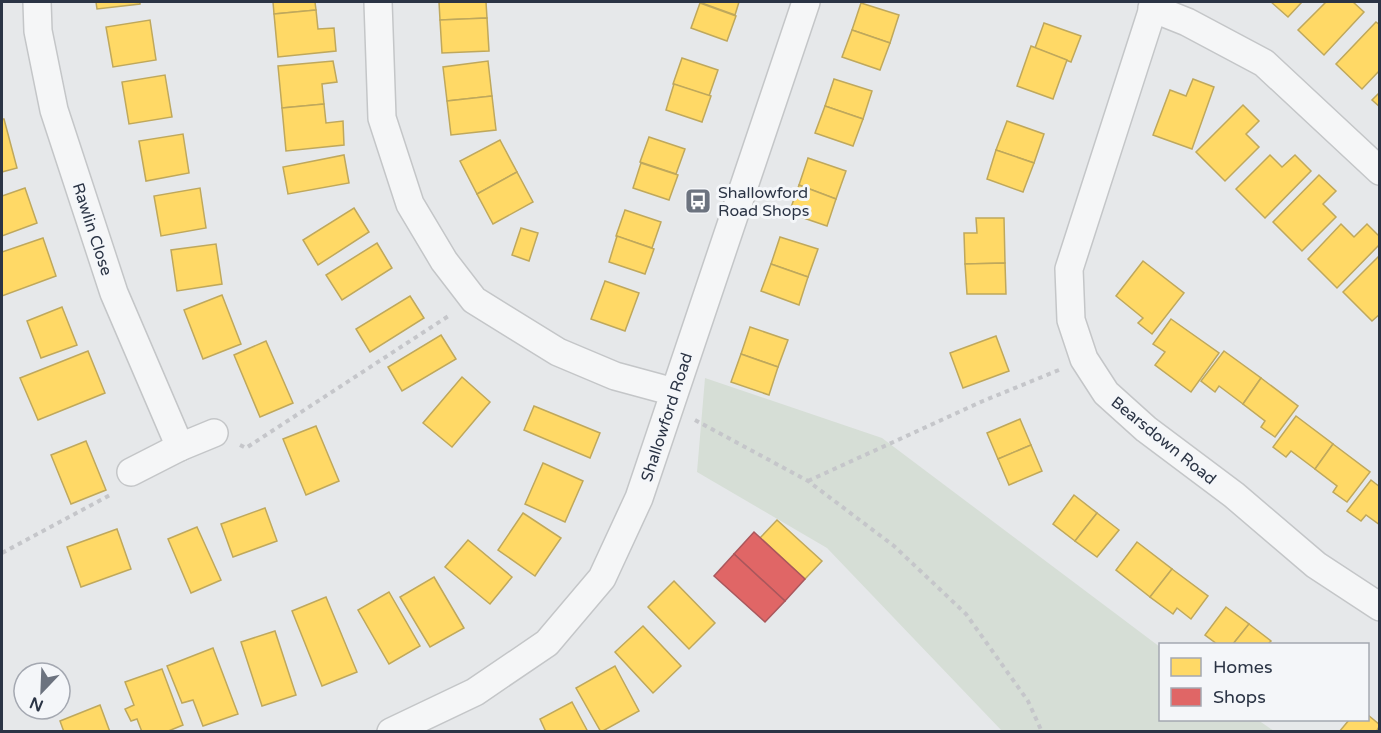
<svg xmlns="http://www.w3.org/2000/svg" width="1381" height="733" font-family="'Varela Round',sans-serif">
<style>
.green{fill:#d6ded6}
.homes{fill:#ffd966;stroke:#bfa85c;stroke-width:1.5}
.shops{fill:#e06666;stroke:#aa575c;stroke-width:1.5}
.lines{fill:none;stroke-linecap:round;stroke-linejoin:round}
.street-casing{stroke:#c4c6c8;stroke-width:30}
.path{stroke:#c5c6ca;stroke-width:4;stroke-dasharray:4.5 4.5;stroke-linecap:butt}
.street{stroke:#f5f6f7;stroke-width:27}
.labels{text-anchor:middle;stroke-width:6;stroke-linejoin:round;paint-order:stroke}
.poi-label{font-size:16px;fill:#2b3445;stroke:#f4f6f9;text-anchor:start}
.street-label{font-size:16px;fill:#2b3445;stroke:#f4f6f9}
</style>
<rect width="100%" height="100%" fill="#e6e8ea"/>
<path class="green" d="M705,378L882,438L1160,647V720H1258L1274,731H1002L827,548L697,472Z"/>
<g class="homes">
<path d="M96,2H140V4L97,9Z"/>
<path d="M273,2H315L316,10L274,14Z"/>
<path d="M439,2H486L487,18L440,20Z"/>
<path d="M699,2H739L735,15Z"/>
<path d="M1271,2H1302L1288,17Z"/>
<path d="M1326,2H1353L1364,12L1324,55L1298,30Z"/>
<path d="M700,3L736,16L727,41L691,28Z"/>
<path d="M861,3L899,15L890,43L852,30Z"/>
<path d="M316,10L318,29L334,28L336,51L278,57L274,14Z"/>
<path d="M487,18L489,51L442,53L440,20Z"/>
<path d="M150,20L156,60L113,67L106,27Z"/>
<path d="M1376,22L1380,25V70L1362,89L1336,64Z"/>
<path d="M1044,23L1081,36L1071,62L1035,48Z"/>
<path d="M852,30L890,43L880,70L842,57Z"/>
<path d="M1031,46L1067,60L1053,99L1017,86Z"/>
<path d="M682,58L718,70L709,96L673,84Z"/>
<path d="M333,61L337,82L322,84L324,104L282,108L278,66Z"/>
<path d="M488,61L492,96L447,101L443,67Z"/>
<path d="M165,75L172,117L129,124L122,82Z"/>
<path d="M834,79L872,91L863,119L825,106Z"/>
<path d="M1193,79L1214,87L1192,149L1153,135L1170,90L1186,96Z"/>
<path d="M674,84L711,96L702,122L666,110Z"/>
<path d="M1380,92V107L1372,100Z"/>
<path d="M492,96L496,130L451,135L447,101Z"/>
<path d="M324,104L326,123L343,121L344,145L286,151L282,108Z"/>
<path d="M1243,105L1259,121L1246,134L1259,147L1225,181L1196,152Z"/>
<path d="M825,106L863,119L853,146L815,133Z"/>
<path d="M2,119H4L17,168L2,172Z"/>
<path d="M1007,121L1044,134L1034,163L996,150Z"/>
<path d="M183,134L189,173L146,181L139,141Z"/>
<path d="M649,137L685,149L676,174L640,162Z"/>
<path d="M500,140L517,172L477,194L460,161Z"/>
<path d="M996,150L1034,163L1023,192L987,179Z"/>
<path d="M344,155L349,183L288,194L283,167Z"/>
<path d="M1270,155L1282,167L1295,155L1311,171L1265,218L1236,189Z"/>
<path d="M808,158L846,171L836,199L799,185Z"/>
<path d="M641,163L678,175L669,200L633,188Z"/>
<path d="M517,172L533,202L493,224L477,194Z"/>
<path d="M1319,175L1336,191L1323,204L1336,217L1302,251L1273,222Z"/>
<path d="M799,185L836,199L827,226L789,213Z"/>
<path d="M25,188L37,223L2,236V196Z"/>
<path d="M200,188L206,228L161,236L154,196Z"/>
<path d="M354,208L369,232L318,265L303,240Z"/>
<path d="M625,210L661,222L652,248L616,236Z"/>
<path d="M976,218H1004L1005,263L965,264L964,233H977Z"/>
<path d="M1341,224L1354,237L1367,224L1380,237V244L1337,288L1308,259Z"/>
<path d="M521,228L538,233L529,261L512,255Z"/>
<path d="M617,236L654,249L645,274L609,262Z"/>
<path d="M780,237L818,249L808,277L771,264Z"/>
<path d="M43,238L56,276L2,296V252Z"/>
<path d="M377,243L392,268L342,300L326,275Z"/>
<path d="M216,244L222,284L177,291L171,250Z"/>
<path d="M1380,255V314L1372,321L1343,292Z"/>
<path d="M1143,261L1184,293L1152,334L1138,323L1143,318L1116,296Z"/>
<path d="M1005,263L1006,294H967L965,264Z"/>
<path d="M771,264L808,277L799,305L761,291Z"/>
<path d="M605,281L639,293L625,331L591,319Z"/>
<path d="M222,295L241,344L203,359L184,310Z"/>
<path d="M410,296L424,318L370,352L356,329Z"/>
<path d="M62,307L77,345L41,358L27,321Z"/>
<path d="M1171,319L1219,353L1191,392L1155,365L1165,352L1153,344Z"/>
<path d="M750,327L788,340L778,367L741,354Z"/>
<path d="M441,335L456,359L402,391L388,367Z"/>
<path d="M996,336L1009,371L963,388L950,353Z"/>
<path d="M266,341L293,403L260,417L234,355Z"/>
<path d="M88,351L105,393L38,420L20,378Z"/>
<path d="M1224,351L1261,378L1243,404L1219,386L1215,392L1201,381Z"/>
<path d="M741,354L778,367L769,395L731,382Z"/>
<path d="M462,377L490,402L452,447L423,423Z"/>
<path d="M1261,378L1298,406L1275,437L1261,427L1265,421L1243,404Z"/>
<path d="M534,406L600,433L590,458L524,430Z"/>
<path d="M1296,416L1333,444L1315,469L1291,451L1286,457L1273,447Z"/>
<path d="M1020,419L1031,445L998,459L987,433Z"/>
<path d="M316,426L339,481L306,495L283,439Z"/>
<path d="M86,441L106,490L71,504L51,455Z"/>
<path d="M1333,444L1370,472L1347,502L1333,492L1337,486L1315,469Z"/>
<path d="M1031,445L1042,471L1009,485L998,459Z"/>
<path d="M543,463L583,481L565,522L525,504Z"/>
<path d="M1371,480L1380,487V525L1366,515L1361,521L1347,511Z"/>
<path d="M1074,495L1097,513L1075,541L1053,524Z"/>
<path d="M265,508L277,541L233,557L221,524Z"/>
<path d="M523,513L561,538L535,576L498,550Z"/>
<path d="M1097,513L1119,530L1097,557L1075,541Z"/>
<path d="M777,520L822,561L805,579L760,538Z"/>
<path d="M197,527L221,580L191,593L168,539Z"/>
<path d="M117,529L131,569L81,587L67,547Z"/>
<path d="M468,540L512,577L490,604L445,567Z"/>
<path d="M1137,542L1172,569L1150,597L1116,570Z"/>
<path d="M1172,569L1208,596L1191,619L1177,608L1173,614L1150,597Z"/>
<path d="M434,577L464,628L430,647L400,597Z"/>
<path d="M674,581L715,623L689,649L648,607Z"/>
<path d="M389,592L420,646L389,664L358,610Z"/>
<path d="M326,597L357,672L322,686L292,611Z"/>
<path d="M1226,607L1249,624L1233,644H1217L1205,635Z"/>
<path d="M1249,624L1271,641L1268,644H1233Z"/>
<path d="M643,626L681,666L653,693L615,652Z"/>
<path d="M275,631L296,695L262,706L241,642Z"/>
<path d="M213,648L238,714L203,726L193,700L182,703L167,666Z"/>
<path d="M615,666L639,711L601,732L576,688Z"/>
<path d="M162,669L183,725L166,732H142L137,719L131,721L125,709L134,705L125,682Z"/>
<path d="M572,702L588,732H546L540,719Z"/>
<path d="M100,705L110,732H64L60,721Z"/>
<path d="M1368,715L1380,725L1376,732H1339L1349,720H1368Z"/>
</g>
<g class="shops">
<path d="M754,532L805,579L785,601L734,554Z"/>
<path d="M734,554L785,601L765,622L714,576Z"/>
</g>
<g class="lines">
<defs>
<g id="street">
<path d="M37,2L38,31L54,110L114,293L180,447"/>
<path d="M378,2L382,118L410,204L444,261L474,300L558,352L615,376L674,392"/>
<path d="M1155,2L1069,269L1071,320L1084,359L1106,393L1146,429L1234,495L1316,565L1380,607"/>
<path d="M1152,8L1187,22L1264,63L1380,171"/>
<path d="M131,472L180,447L214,433"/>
<path d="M391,732L475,692L547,643L602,578L639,498L806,2"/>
</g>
</defs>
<use href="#street" class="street-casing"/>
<g class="path">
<path d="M695,420L808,481L894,546L966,614L1028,701L1042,732"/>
<path d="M240,445L246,448L450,315"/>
<path d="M808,481L983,401L1059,370"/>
<path d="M2,553L112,494"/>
</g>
<use href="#street" class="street"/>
</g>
<defs>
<symbol id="bus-square" viewBox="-11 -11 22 22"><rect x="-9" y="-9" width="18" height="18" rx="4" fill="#6c737f" stroke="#f4f6f9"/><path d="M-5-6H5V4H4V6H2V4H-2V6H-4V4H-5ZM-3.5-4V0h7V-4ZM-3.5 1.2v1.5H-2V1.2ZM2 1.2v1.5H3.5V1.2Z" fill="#fff"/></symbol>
</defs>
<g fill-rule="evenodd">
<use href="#bus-square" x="683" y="186" width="30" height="30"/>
</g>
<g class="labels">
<g class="poi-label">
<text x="718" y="198">Shallowford<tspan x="718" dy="18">Road Shops</tspan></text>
</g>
<g class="street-label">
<text transform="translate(93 229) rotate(72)" y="6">Rawlin Close</text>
<text transform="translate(666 417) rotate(-72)" y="6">Shallowford Road</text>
<text transform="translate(1164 440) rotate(39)" y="6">Bearsdown Road</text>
</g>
</g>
<rect width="1381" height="733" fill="none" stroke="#2b3445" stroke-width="6"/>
<rect x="1159" y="643" width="210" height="78" fill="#f4f6f9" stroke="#a4a8b1" stroke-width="1.5"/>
<rect x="1171" y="658" width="30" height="18" fill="#ffd966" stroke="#a4a8b1" stroke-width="1.5"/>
<text x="1213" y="673" font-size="18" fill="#2b3445">Homes</text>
<rect x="1171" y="688" width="30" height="18" fill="#e06666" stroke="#a4a8b1" stroke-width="1.5"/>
<text x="1213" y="703" font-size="18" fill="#2b3445">Shops</text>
<g transform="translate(42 691) rotate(203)"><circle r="28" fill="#f4f6f9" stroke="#a4a8b1" stroke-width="1.5"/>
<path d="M0-4.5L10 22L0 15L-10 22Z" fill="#6c737f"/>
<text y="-9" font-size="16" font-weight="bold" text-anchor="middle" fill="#2b3445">N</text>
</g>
</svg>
